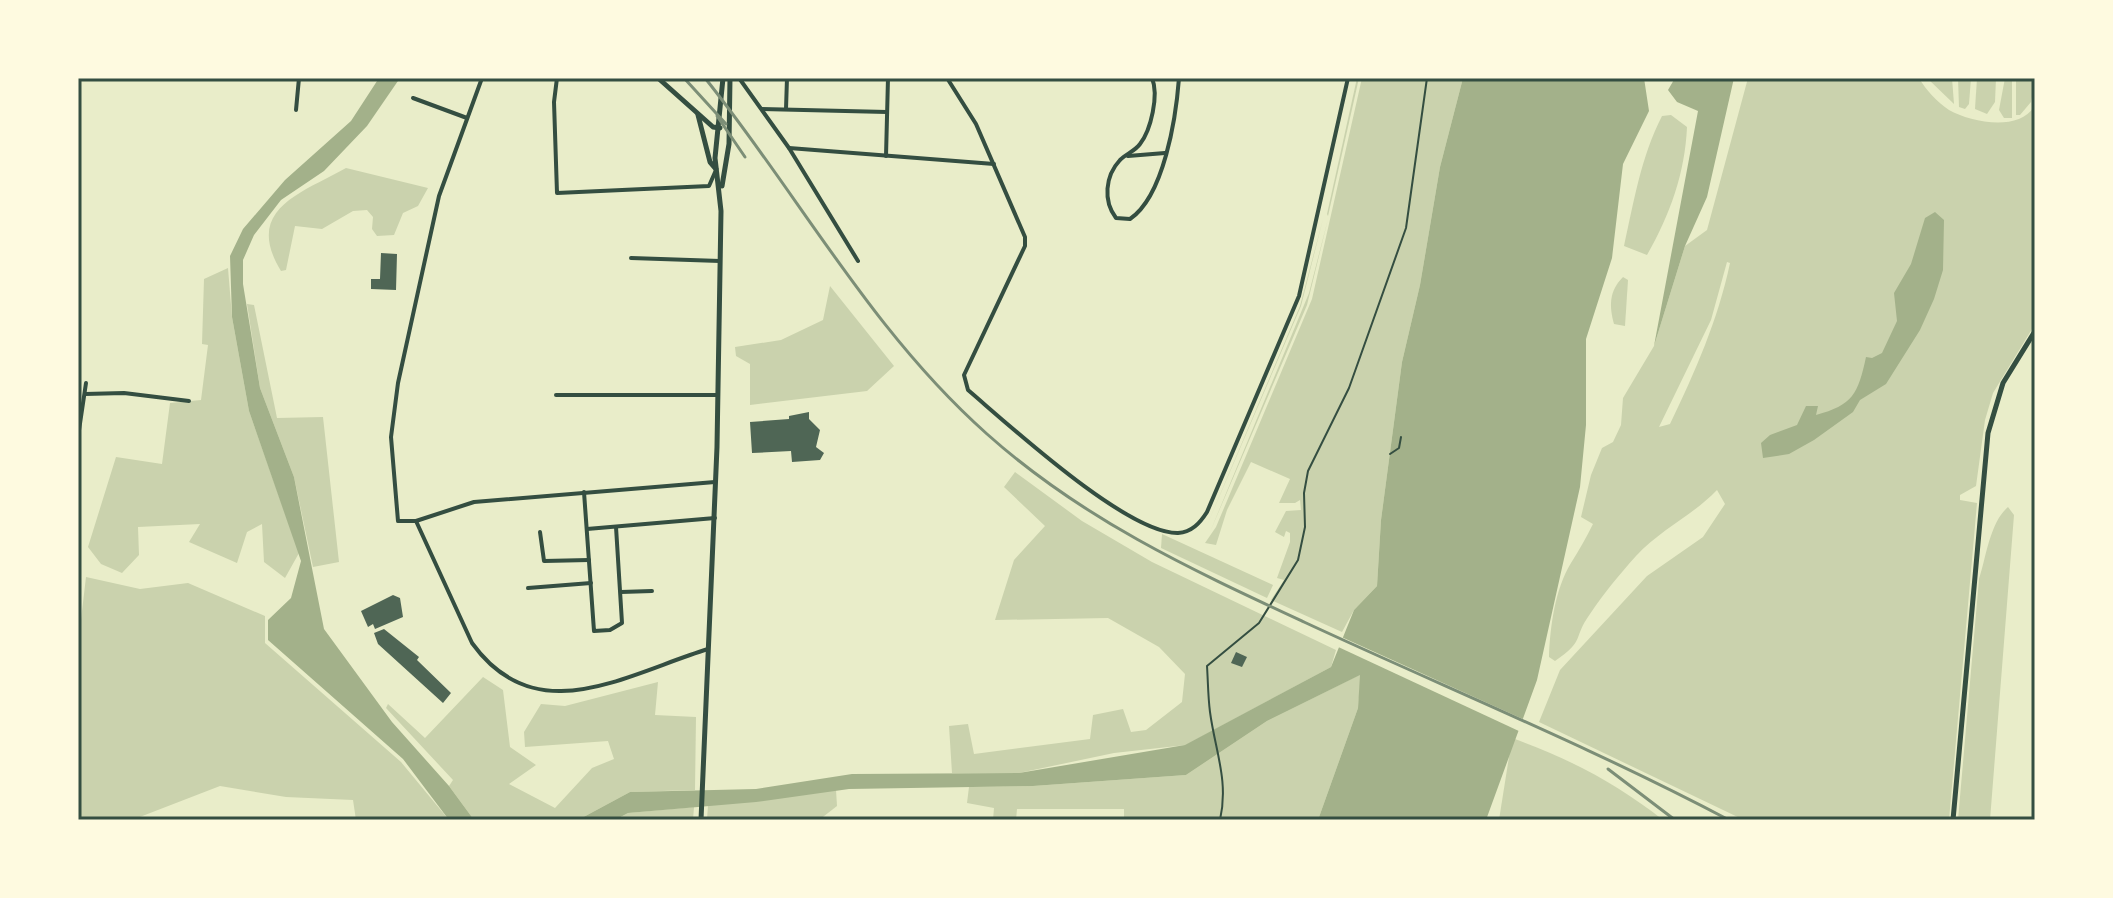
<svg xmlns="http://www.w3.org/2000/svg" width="2113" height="898" font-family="'Playfair Display',serif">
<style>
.green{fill:#cad2ad;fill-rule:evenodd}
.water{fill:#a3b18a}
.pier{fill:#e9edc9}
.building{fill:#4f6655}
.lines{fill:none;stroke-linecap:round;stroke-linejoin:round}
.path{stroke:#344e41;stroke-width:2}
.minor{stroke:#344e41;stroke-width:4}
.tertiary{stroke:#344e41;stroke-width:5}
.rail{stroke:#7c8e77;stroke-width:3}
.neatline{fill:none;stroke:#344e41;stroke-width:3}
</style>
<rect width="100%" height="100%" fill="#e9edc9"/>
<g class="green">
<path d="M1357,78H1359L1328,216L1327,214Z"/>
<path d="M1362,78H1463L1440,167L1420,285L1402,362L1381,520L1377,586L1354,610L1342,632L1271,600L1284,580L1277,578L1290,542V533L1286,531L1284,537L1275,532L1286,511L1301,510L1300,500L1295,503H1279L1290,479L1251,462L1227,510L1216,545L1205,543L1216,527L1312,299Z"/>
<path d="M1748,78H1919C1926,90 1937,102 1949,110C1972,123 2021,132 2035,105V324L1993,393L1985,420L1976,486L1960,495V500L1977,503L1949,820H1744L1539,722L1560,670L1647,576L1703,537L1725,504L1717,490C1692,516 1661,529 1636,556C1619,575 1604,593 1590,614C1572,639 1586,640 1555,661L1549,657C1550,627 1555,589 1571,563C1579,550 1586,538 1593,524L1581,517L1591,475L1602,448L1613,442L1621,425L1623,398L1654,346L1685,246L1707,230ZM1727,262L1730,263C1718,320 1695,372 1670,424L1659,427L1711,320Z"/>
<path d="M1927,78H1952L1954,104Z"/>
<path d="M1958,78H1971L1969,104L1965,109L1959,107Z"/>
<path d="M1977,78H1996L1995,102L1987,114L1975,109Z"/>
<path d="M2005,78H2012V118H2004L1999,110Z"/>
<path d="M2016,79L2035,82L2031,102L2020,115H2016Z"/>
<path d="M1671,115L1687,127C1685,173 1670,215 1647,255L1624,246C1634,201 1641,157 1662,116Z"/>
<path d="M346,168L428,188L418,206L403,213L394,235L377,236L372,229L373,217L367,210L353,211L322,229L295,226L286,270L281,271C243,209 302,193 346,168Z"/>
<path d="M1323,219L1301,306L1205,530L1300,306Z"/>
<path d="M1328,219L1307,305L1210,532L1309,293Z"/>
<path d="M228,268L232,317L249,411L299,553L285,578L264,562L262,524L247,532L237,563L189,542L200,524L138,527L139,555L122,573L101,564L88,547L116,457L162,464L170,403L201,400L208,345L202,344L204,279Z"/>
<path d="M1623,277L1628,280L1625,326L1614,324C1609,306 1609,291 1623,277Z"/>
<path d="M830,286L894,366L867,391L750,405V364L736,356L735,347L781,340L823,320Z"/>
<path d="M247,304L254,305L277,418L323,417L339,562L313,567L294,477L260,388Z"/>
<path d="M1015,472L1082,521L1152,562L1336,650L1331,667L1186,745L1114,753L1019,773H952L949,726L968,724L974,754L1090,739L1093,715L1123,709L1131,732L1146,730L1182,702L1185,674L1159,647L1108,618L995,620L1014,560L1045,526L1004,487Z"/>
<path d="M2008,507L2014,515L1990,820H1958L1979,579C1986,558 1990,522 2008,507Z"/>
<path d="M1162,534L1273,585L1267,598L1161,548Z"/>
<path d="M86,577L140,589L188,583L265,616V643L401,762L449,820H356L353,800L286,797L220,786L132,820H78V645Z"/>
<path d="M1361,674L1358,708L1318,820H1124V809H1017L1016,820H993L994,808L967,803L969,787L1033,786L1186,775L1267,721Z"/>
<path d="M483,677L503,690L510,747L536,765L509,784L555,808L592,768L614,759L608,741L525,747L524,732L541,704L565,706L658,682L655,715L696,717L695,790L630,792L578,820H474L449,786L453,780L386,708L388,704L425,738Z"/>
<path d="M1512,738C1568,758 1616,783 1663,820H1499Z"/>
<path d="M836,790L837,806L819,820H707L708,805Z"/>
<path d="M694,807L693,820H615L628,813Z"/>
</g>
<g class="water">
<path d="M379,78H400L367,126L324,171L281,200L254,235L243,260V284L260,388L294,477L324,629L392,722L449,786L474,820H449L403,759L268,640V620L291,598L301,561L249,411L232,317L230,256L243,229L285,180L351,121Z"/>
<path d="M1463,78H1644L1649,111L1623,164L1612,258L1586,339V425L1580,487L1537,680L1486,820H1318L1358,708L1360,675L1267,721L1186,775L1033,786L849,789L756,802L628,813L615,820H578L630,792L756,789L852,774L1019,773L1185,745L1331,667L1354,610L1377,586L1381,520L1402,362L1420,285L1440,167Z"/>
<path d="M1675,78H1734L1707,197L1685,246L1654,346L1698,111L1677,102L1668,90Z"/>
<path d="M1935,212L1944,220L1943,270L1934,299L1920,330L1886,384L1860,400L1853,412L1814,440L1789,454L1763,458L1761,443L1770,435L1797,425L1806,406H1818L1816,415C1853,405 1858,394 1866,357L1872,358L1882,353L1897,321L1894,293L1911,264L1925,218Z"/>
</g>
<path class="pier" d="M1337,635L1525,720L1521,732L1334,645Z"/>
<g class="building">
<path d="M381,253L397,254L396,290L371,289V279H380Z"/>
<path d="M809,412V419L820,430L816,447L824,453L820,460L792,462L791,451L752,453L750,422L789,419V416Z"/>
<path d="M393,595L400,598L403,617L375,629L373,624L368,627L361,611Z"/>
<path d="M384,629L419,657L417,660L451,693L443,703L378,644L374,633Z"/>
<path d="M1236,652L1247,657L1242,667L1231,663Z"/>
</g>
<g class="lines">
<g class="path">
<path d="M1390,454L1399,448L1401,437"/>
<path d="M1220,820C1229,781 1215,750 1210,712C1208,697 1208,681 1207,666L1259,623L1298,560L1305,527L1304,493L1308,471L1349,388L1406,228L1427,78"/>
</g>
<g class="minor">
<path d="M482,78L439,196L398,383L391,437L398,521H416L474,502L715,482"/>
<path d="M557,78L554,102L557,193L709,186L716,170"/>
<path d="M739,78L789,148L858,261"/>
<path d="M947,78L976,124L1025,237V246L964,375L968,390C1008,424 1127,534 1178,533C1192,532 1200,523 1207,512L1299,296L1348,78"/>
<path d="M1152,78C1159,95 1151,130 1140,144C1135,151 1126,154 1120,160C1105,176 1103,201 1116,218L1130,219C1164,196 1176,118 1179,78"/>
<path d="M413,98L467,118"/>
<path d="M762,109L887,112"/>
<path d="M786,109L787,78"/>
<path d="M296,110L299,78"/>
<path d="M789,148L994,164"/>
<path d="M886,156L888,78"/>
<path d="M1128,156L1165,153"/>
<path d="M631,258L720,261"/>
<path d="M85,394L124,393L189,401"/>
<path d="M556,395H718"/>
<path d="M78,437L86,383"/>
<path d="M584,492L594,631L610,630L622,623L616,527"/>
<path d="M416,521L472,643C536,732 624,675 708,649"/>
<path d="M587,529L715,518"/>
<path d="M540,532L544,561L589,560"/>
<path d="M528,588L591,583"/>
<path d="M621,592L652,591"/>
</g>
<g class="tertiary">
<path d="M658,78L713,127L720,128"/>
<path d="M698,115L710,162L716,169"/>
<path d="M722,186L729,144L730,78"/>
<path d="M701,820L717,447L721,211L715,158L723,78"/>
<path d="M1953,820L1988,433L2003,383L2035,331"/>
</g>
<g class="rail">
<path d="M684,78L726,124"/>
<path d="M705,78C800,197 872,332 987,434C1082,519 1190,569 1304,622C1446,688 1591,747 1729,820"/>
<path d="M717,116L745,157"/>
<path d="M1608,769L1675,820"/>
</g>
</g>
<rect width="2113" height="898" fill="none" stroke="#fefae0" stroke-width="160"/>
<rect x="80" y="80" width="1953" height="738" class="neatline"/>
</svg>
